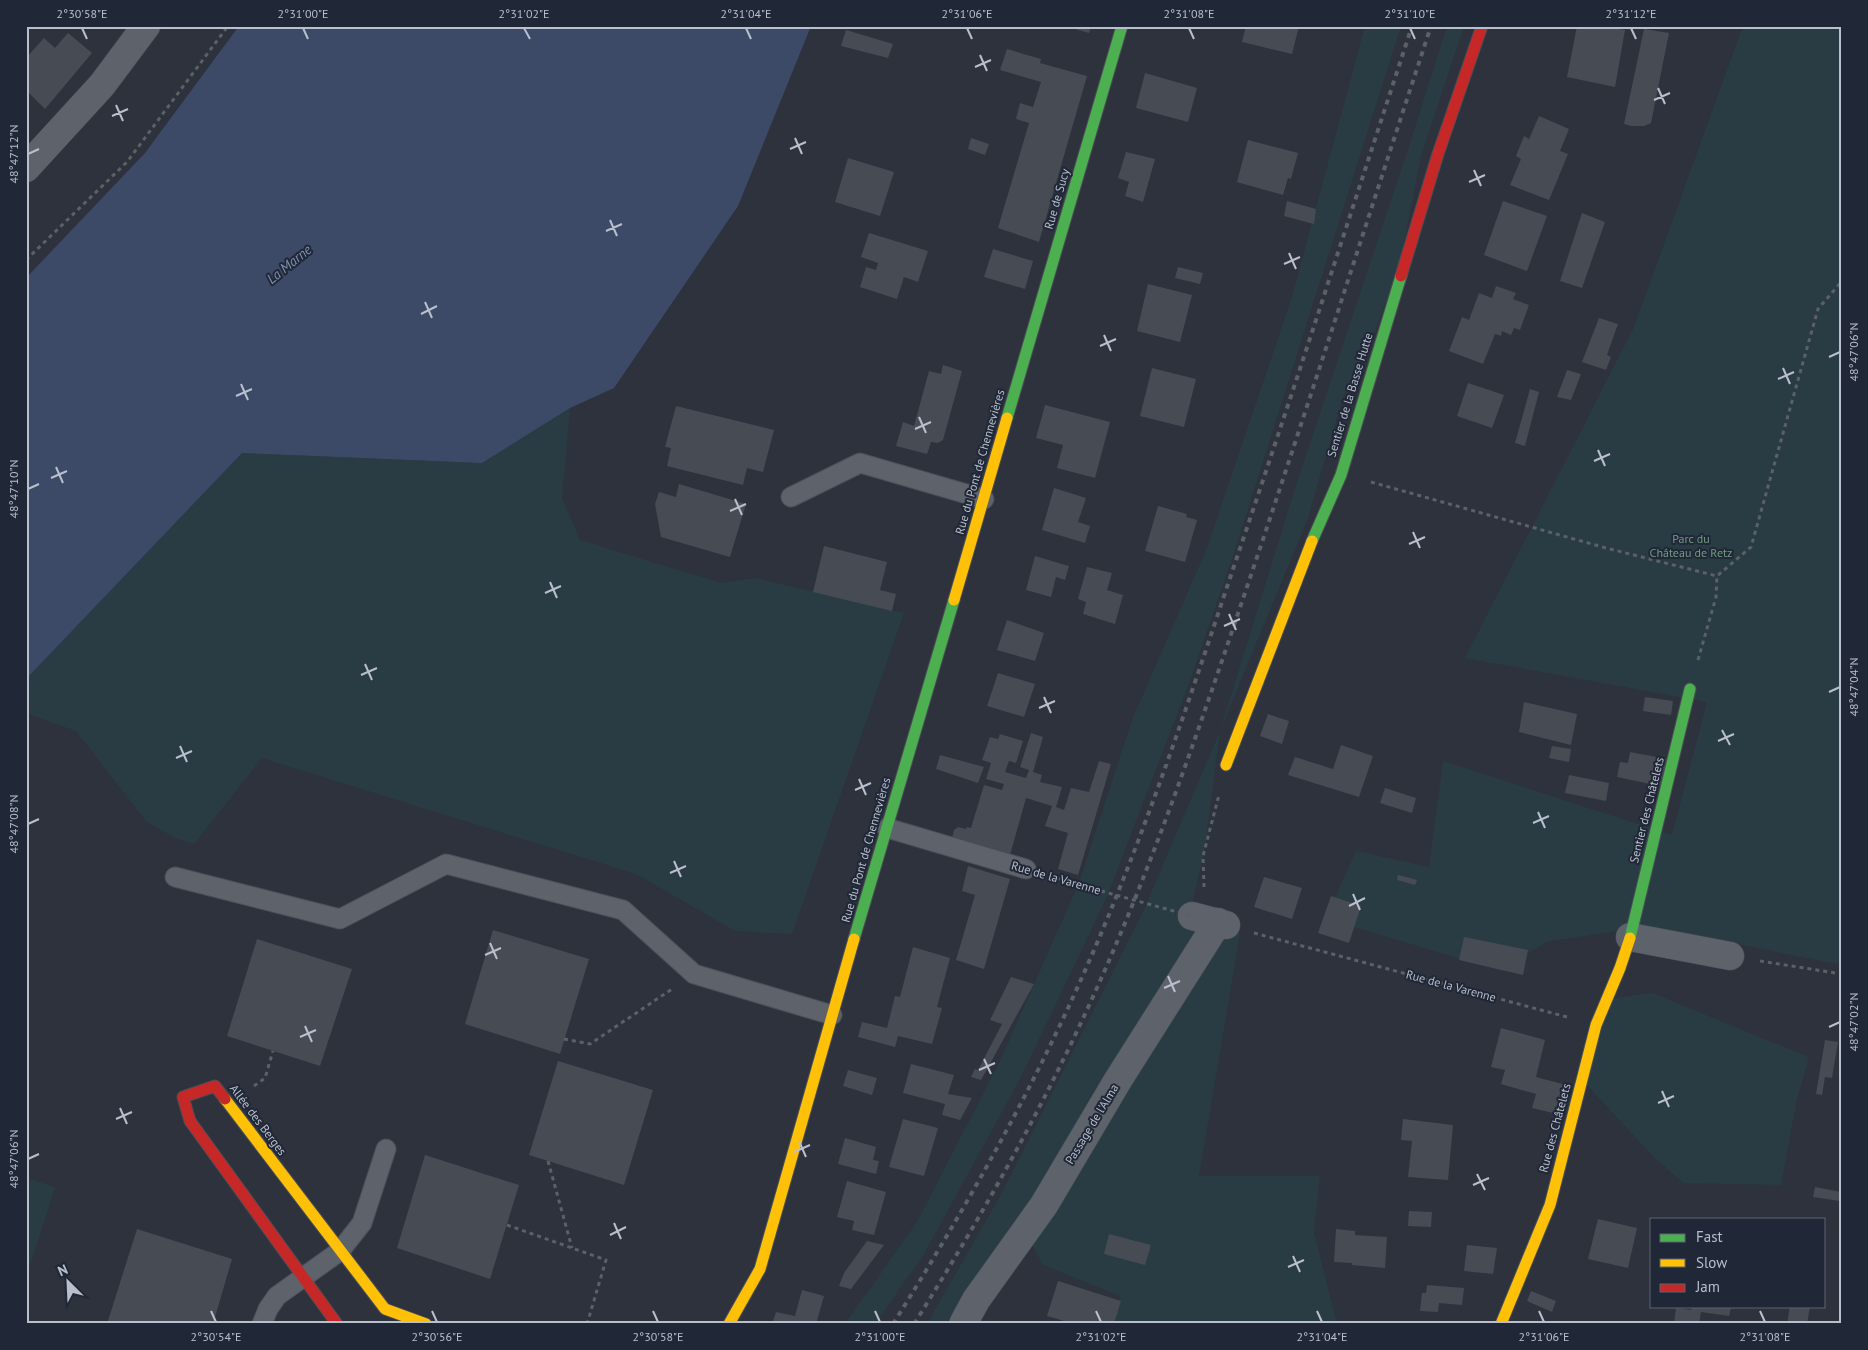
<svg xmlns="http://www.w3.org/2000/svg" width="1868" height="1350" font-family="'PT Sans',sans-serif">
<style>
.green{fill:#2a3c43}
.water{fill:#3c4a68}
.building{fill:#474b54}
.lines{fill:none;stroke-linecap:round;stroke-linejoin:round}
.lane-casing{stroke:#4a4e56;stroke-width:21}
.street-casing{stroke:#4a4e56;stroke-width:29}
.fast-casing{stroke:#4a4e56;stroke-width:13}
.slow-casing{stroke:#4a4e56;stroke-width:13}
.jam-casing{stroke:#4a4e56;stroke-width:13}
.path{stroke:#5b6167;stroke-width:3;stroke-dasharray:4 4;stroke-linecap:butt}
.lane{stroke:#5e626a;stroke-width:19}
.street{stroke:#5e626a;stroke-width:28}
.fast{stroke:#4caf50;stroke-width:11}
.slow{stroke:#ffc107;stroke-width:11}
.jam{stroke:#c62828;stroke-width:11}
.rail{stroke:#5c6068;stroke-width:4;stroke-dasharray:5 5;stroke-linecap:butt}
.path-bridge{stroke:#5b6167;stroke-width:3;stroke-dasharray:4 4;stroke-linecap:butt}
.ticks{fill:none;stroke:#b9bfcc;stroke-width:2}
.labels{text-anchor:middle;stroke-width:4;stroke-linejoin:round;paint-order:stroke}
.street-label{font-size:12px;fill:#b9bfcc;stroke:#202838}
.park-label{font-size:12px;fill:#719d7f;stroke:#202838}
.water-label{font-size:14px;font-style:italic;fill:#8191b2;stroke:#202838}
.neatline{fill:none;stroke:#b9bfcc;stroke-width:2}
.ticks-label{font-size:12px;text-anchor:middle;fill:#b9bfcc}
</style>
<rect width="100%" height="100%" fill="#2d323d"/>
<g class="green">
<path d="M1365,26H1401L1235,550L1190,681L1106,899L1019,1081L924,1254L875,1324H845L917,1222L1000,1061L1079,883L1132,720L1207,548L1292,297Z"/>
<path d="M1447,26H1464L1421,156L1400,263L1375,331L1342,400L1308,518L1220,731L1205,848L1188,922L1240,933L1199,1176H1320L1314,1232L1337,1324H1115L1120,1296L1043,1265L1017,1218L945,1324H927L1003,1191L1143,912L1220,731L1293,495L1406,156Z"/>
<path d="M1743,26H1842V954L1837,964L1648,926L1546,942L1501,971L1351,926L1329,911L1356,851L1429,867L1443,761L1672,835L1707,702L1465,658L1634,327Z"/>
<path d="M570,408L562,498L580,540L721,583L755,578L904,613L792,934L735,931L636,874L262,758L194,844L173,837L146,821L76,731L26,713V679L242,453L482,463Z"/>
<path d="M1652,993L1809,1057L1797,1099L1781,1185L1683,1183L1652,1155L1585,1083L1608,999Z"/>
<path d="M26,1178L55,1187L26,1278Z"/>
</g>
<path class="water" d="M239,26H811L738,206L614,388L570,408L482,463L242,453L26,679V278L145,153Z"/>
<g class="building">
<path d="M1065,26H1091L1089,33Z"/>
<path d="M1246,26H1299L1292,54L1242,42Z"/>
<path d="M1577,26H1602L1625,30L1615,87L1567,77Z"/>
<path d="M1644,29L1669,33L1651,123L1644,126H1631L1624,124Z"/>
<path d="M846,30L893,44L888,58L841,46Z"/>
<path d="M68,33L92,53L45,109L29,93L26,96V58L44,38L55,48Z"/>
<path d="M1007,49L1041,59L1040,63L1087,76L1039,242L998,228L1029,123L1016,119L1020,103L1033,107L1041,82L1000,70Z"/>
<path d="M1145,73L1197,88L1188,122L1136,108Z"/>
<path d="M1539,116L1569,129L1560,151L1568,154L1549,200L1510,185L1521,159L1516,156L1524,136L1529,139Z"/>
<path d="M971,138L989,144L985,155L968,149Z"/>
<path d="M1248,140L1298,153L1291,179L1288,178L1283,195L1237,182Z"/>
<path d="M1126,152L1155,159L1143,202L1125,196L1129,182L1118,178Z"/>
<path d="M848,158L894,172L880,216L835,202Z"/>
<path d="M1287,201L1316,209L1314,224L1284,216Z"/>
<path d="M1503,201L1547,216L1527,271L1484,255Z"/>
<path d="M1582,213L1605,222L1582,288L1560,281Z"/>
<path d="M869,233L928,251L918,282L904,277L897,299L860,287L866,267L876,270L878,263L861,257Z"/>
<path d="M993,249L1033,261L1025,289L984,277Z"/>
<path d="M1178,267L1203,273L1200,284L1175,278Z"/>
<path d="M1148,284L1192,295L1180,342L1137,331Z"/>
<path d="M1496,286L1516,293L1513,299L1529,305L1520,330L1514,328L1511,335L1502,331L1501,336L1495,334L1483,364L1449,351L1462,317L1469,320L1479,293L1492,298Z"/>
<path d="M1599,318L1618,324L1607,355L1611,357L1606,370L1582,362Z"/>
<path d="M943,365L962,371L943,440L938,443L931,442L927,454L896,446L903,422L914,426L929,371L941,374Z"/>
<path d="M1152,368L1196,379L1184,427L1140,416Z"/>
<path d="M1567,370L1581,374L1571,400L1557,397Z"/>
<path d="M1468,383L1504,395L1492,428L1457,416Z"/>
<path d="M1530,389L1539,392L1525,446L1515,443Z"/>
<path d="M1045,405L1110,422L1095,478L1057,468L1063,445L1036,438Z"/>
<path d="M676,406L774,430L763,472L747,468L743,485L667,466L671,448L665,447Z"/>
<path d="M679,484L746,504L730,557L661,537L655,504L659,492L676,497Z"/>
<path d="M1054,488L1086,498L1078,522L1090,526L1085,543L1042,530Z"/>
<path d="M1158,506L1187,514L1186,517L1197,520L1185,562L1145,551Z"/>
<path d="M824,546L887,562L880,590L896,594L892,611L813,592Z"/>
<path d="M1035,556L1069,566L1065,580L1056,577L1051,597L1026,590Z"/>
<path d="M1087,567L1112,573L1107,590L1123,595L1115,624L1083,614L1086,602L1078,599Z"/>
<path d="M1007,620L1044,633L1035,661L997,650Z"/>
<path d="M998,673L1035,684L1024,717L987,706Z"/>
<path d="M1645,697L1673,701L1671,715L1643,711Z"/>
<path d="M1524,702L1577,714L1571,745L1519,732Z"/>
<path d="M1268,714L1289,721L1282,744L1260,736Z"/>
<path d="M1031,733L1043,737L1033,772L1042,775L1040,782L1062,787L1056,807L1064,810L1071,788L1089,792L1099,761L1111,764L1078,875L1058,869L1068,833L1045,826L1052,806L1026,798L1010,855L952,839L954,830L958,827L966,829L967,827L971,828L984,785L1002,790L1004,784L986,779L991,763L982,760L990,737L998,739L1000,734L1023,741L1016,763L1009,761L1005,772L1026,778L1029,770L1020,767Z"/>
<path d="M1341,745L1373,756L1359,797L1288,775L1295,757L1333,769Z"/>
<path d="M1552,746L1571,749L1569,762L1549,758Z"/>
<path d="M1630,752L1667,759L1660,786L1617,777L1620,762L1628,763Z"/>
<path d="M940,755L984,767L978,783L936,769Z"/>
<path d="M1569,775L1609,783L1606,801L1565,793Z"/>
<path d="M1385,788L1416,798L1412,813L1380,803Z"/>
<path d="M968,866L1010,879L984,969L956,960L975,895L962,891Z"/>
<path d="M1398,875L1417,880L1415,885L1397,880Z"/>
<path d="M1264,877L1302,888L1292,919L1254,907Z"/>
<path d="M1331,896L1361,906L1349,943L1318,933Z"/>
<path d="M493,930L589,959L560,1054L465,1024Z"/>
<path d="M1464,937L1528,950L1523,975L1459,960Z"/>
<path d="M257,939L352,969L320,1066L227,1036Z"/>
<path d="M913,947L950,958L937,1007L942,1008L932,1044L898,1036L895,1047L858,1037L862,1022L887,1028L895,996L900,997Z"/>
<path d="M1011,977L1034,984L981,1080L971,1077L975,1069L978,1070L1002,1024L990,1020Z"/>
<path d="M1501,1028L1545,1040L1536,1077L1570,1086L1563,1113L1554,1110L1553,1113L1532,1108L1536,1094L1501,1084L1505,1070L1491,1067Z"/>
<path d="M1825,1040L1838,1042L1832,1078L1825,1077L1822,1095L1816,1094Z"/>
<path d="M558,1061L653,1090L624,1185L529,1155Z"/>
<path d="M911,1064L954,1075L948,1094L972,1098L960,1120L942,1115L945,1104L903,1093Z"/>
<path d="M848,1070L877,1078L872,1095L843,1086Z"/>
<path d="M903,1119L938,1128L924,1176L889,1167Z"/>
<path d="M1403,1119L1453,1125L1448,1180L1408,1177L1412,1141L1401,1140Z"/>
<path d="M845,1138L876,1147L873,1160L879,1161L876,1174L838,1164Z"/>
<path d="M425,1155L519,1185L490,1279L397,1248Z"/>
<path d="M847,1181L886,1192L874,1235L852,1230L854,1221L837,1217Z"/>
<path d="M1815,1187L1841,1192L1840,1201L1813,1197Z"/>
<path d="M1409,1211L1432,1212L1431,1227L1408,1226Z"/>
<path d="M1598,1219L1637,1228L1628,1268L1588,1259Z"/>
<path d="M137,1229L232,1259L213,1324H107Z"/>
<path d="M1336,1229L1355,1231V1235L1387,1237L1385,1268L1352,1265V1263L1334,1262Z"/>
<path d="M1109,1234L1151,1245L1145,1265L1104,1254Z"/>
<path d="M867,1241L884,1245L851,1289L839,1286L844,1273Z"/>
<path d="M1467,1245L1497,1248L1493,1274L1464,1271Z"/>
<path d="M1058,1281L1121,1301L1114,1324H1063L1064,1321L1047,1316Z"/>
<path d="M1427,1285L1464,1288L1462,1305L1439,1303L1438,1312L1420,1311L1422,1293H1426Z"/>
<path d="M802,1290L824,1296L816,1324H772L776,1312L795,1316Z"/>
<path d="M1531,1291L1556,1301L1552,1312L1527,1301Z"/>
<path d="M1692,1306H1723L1731,1308L1729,1316L1701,1312L1699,1324L1674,1323L1676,1308L1691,1310Z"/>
<path d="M1790,1306H1810L1807,1324H1787Z"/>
</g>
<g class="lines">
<defs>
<g id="lane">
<path d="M791,497L860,463L984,499"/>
<path d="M887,828L1026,869"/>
<path d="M175,877L340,919L446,864L623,910L694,974L832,1015"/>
<path d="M262,1324L268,1309L277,1296L340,1251L362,1223L386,1149"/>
</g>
<g id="street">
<path d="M26,168L102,85L146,26"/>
<path d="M1192,916L1226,925"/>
<path d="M1630,937L1730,956"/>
<path d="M963,1324L976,1300L1044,1205L1118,1080L1218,922"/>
</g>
<g id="fast">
<path d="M1007,418L1122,26"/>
<path d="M1312,541L1341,475L1401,276"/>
<path d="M1630,938L1690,689"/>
<path d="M854,939L954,600"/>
</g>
<g id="slow">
<path d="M954,600L1007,418"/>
<path d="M1226,765L1312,541"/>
<path d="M225,1099L385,1309L426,1324"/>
<path d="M729,1324L760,1269L854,939"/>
<path d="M1501,1324L1550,1205L1596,1025L1620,968L1630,938"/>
</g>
<g id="jam">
<path d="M1401,276L1438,154L1482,26"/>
<path d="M225,1099L215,1086L183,1097L190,1121L337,1324"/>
</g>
</defs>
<use href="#lane" class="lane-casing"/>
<use href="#street" class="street-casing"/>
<use href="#fast" class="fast-casing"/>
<use href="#slow" class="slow-casing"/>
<use href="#jam" class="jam-casing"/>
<g class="path">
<path d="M26,260L127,162L228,26"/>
<path d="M1371,482L1606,548L1717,576L1751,547L1818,309L1842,281"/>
<path d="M1698,660L1716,597L1717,576"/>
<path d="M1050,876L1101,891"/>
<path d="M1204,887L1203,856L1219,795"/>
<path d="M1254,933L1567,1017"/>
<path d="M1760,961L1842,974"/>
<path d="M564,1039L590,1044L672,989"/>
<path d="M254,1086L265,1078L273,1051"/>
<path d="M548,1161L572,1248"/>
<path d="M507,1225L606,1260L587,1324"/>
</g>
<use href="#lane" class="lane"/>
<use href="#street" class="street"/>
<use href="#fast" class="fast"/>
<use href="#slow" class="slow"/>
<use href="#jam" class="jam"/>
<g class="rail">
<path d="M893,1324C962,1214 1026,1102 1079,984C1139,851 1185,713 1231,575C1293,393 1352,209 1412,26"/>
<path d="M914,1324C982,1216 1044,1106 1096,990C1156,857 1202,720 1249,581C1311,397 1370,211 1431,26"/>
</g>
<path class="path-bridge" d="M1101,891L1192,916"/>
</g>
<path class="ticks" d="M82,28L87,39M303,28L308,39M524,28L530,39M746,28L751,39M967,28L972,39M1189,28L1194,39M1410,28L1415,39M1631,28L1636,39M980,55L987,71M975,67L991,60M1658,88L1665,104M1654,100L1670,93M116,105L123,121M112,116L128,109M795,138L802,154M790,149L806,142M28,154L39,149M1474,170L1481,186M1469,182L1485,175M610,220L617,236M606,231L622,224M1289,253L1296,269M1284,264L1300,257M425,302L432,318M421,314L437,306M1104,335L1111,351M1100,346L1116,339M1829,357L1840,352M1783,368L1790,384M1778,379L1794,372M241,384L248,400M236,396L252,389M919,417L926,433M915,429L931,422M1598,450L1605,466M1594,461L1610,454M56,467L63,483M51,478L67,471M28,489L39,484M735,499L742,515M730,511L746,504M1413,532L1420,548M1409,544L1425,537M550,582L557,598M545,593L561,586M1229,614L1236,630M1224,626L1240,619M365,664L372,680M361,675L377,668M1829,692L1840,687M1044,697L1051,713M1039,708L1055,701M1722,730L1730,745M1718,741L1734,734M180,746L187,762M176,758L192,751M859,779L866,795M855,790L871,783M1538,812L1545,828M1533,823L1549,816M28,824L39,819M674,861L681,877M670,873L686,866M1353,894L1360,910M1349,906L1365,898M490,943L497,959M485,955L501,948M1168,976L1175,992M1164,988L1180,981M305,1026L312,1042M1829,1027L1840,1022M300,1037L316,1030M984,1059L991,1074M979,1070L995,1063M1662,1091L1669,1107M1658,1103L1674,1096M120,1108L127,1124M116,1119L132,1112M799,1141L806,1157M794,1152L810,1145M28,1159L39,1154M1477,1174L1485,1190M1473,1185L1489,1178M614,1223L621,1239M610,1235L626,1227M1293,1256L1300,1272M1288,1267L1304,1260M211,1311L216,1322M432,1311L437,1322M653,1311L658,1322M875,1311L880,1322M1096,1311L1101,1322M1317,1311L1322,1322M1539,1311L1544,1322M1760,1311L1765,1322"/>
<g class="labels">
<g class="street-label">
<text transform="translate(1057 199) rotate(-74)" y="4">Rue de Sucy</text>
<text transform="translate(1350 395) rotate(-73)" y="4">Sentier de la Basse Hutte</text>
<text transform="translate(980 462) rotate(-74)" y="4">Rue du Pont de Chennevières</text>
<text transform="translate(1647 810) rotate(-76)" y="4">Sentier des Châtelets</text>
<text transform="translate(866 850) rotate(-74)" y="4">Rue du Pont de Chennevières</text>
<text transform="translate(1056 878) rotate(16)" y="4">Rue de la Varenne</text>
<text transform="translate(1451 986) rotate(15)" y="4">Rue de la Varenne</text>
<text transform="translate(258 1120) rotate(53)" y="4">Allée des Berges</text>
<text transform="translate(1092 1124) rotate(-59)" y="4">Passage de l'Alma</text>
<text transform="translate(1555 1128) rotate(-75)" y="4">Rue des Châtelets</text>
</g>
<g class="park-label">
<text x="1691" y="543">Parc du<tspan x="1691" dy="14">Château de Retz</tspan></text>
</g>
<g class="water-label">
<text transform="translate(289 264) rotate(-39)" y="5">La Marne</text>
</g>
</g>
<rect width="1868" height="1350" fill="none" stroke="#202838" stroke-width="55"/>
<rect x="1650" y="1218" width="175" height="90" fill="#202838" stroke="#5d6473"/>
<rect x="1660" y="1234" width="25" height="8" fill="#4caf50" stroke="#5d6473"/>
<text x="1696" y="1242" font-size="15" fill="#b9bfcc">Fast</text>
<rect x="1660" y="1259" width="25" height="8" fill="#ffc107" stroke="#5d6473"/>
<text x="1696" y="1268" font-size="15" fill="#b9bfcc">Slow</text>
<rect x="1660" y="1284" width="25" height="8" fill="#c62828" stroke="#5d6473"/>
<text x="1696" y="1292" font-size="15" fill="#b9bfcc">Jam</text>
<g transform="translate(68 1282) rotate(336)" stroke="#202838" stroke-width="4" paint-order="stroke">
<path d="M0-4L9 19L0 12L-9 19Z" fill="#b9bfcc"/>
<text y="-8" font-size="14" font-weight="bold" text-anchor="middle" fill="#b9bfcc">N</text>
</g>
<rect x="28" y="28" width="1812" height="1294" class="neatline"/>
<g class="ticks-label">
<text x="82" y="18">2°30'58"E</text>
<text x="303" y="18">2°31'00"E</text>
<text x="524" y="18">2°31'02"E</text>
<text x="746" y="18">2°31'04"E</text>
<text x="967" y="18">2°31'06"E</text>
<text x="1189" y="18">2°31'08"E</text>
<text x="1410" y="18">2°31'10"E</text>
<text x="1631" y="18">2°31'12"E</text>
<text transform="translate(14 154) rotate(-90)" y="4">48°47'12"N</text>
<text transform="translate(1854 352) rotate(-90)" y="4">48°47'06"N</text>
<text transform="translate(14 489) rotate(-90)" y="4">48°47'10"N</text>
<text transform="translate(1854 687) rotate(-90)" y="4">48°47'04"N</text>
<text transform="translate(14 824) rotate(-90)" y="4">48°47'08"N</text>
<text transform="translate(1854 1022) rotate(-90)" y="4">48°47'02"N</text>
<text transform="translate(14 1159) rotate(-90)" y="4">48°47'06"N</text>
<text x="216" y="1341">2°30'54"E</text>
<text x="437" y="1341">2°30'56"E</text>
<text x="658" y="1341">2°30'58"E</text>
<text x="880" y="1341">2°31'00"E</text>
<text x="1101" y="1341">2°31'02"E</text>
<text x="1322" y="1341">2°31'04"E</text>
<text x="1544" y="1341">2°31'06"E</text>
<text x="1765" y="1341">2°31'08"E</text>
</g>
</svg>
